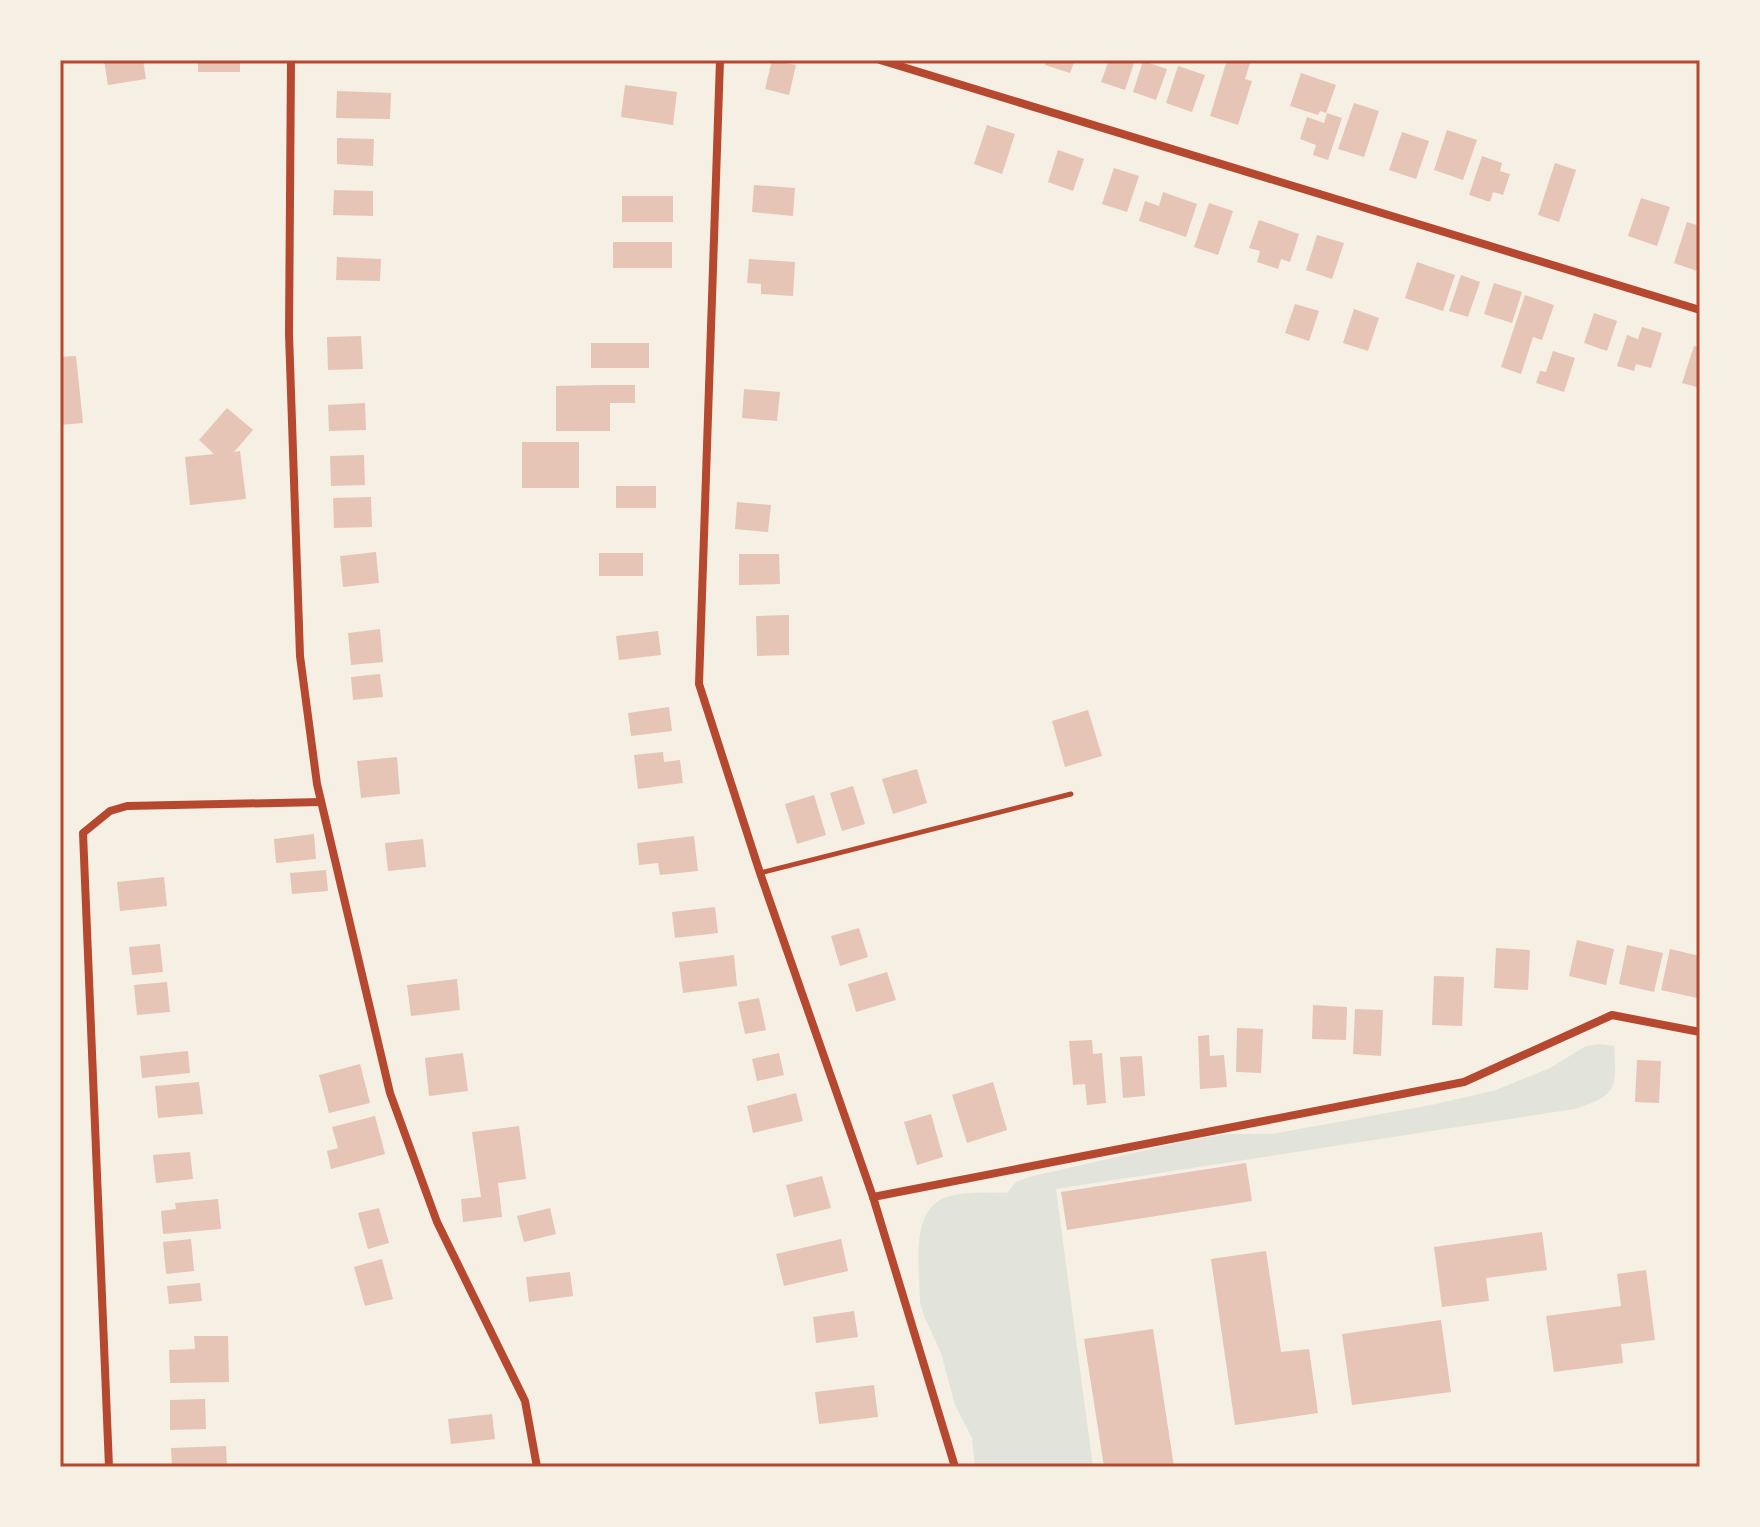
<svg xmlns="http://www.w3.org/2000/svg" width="1760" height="1527" font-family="Georgia,serif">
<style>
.green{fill:#e2e4dc}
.building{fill:#e6c5b7}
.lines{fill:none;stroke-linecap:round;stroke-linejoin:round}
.service{stroke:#b5482f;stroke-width:5}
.minor{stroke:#b5482f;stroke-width:8}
.neatline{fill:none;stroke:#b5482f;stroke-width:3}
</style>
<rect width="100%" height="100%" fill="#f6efe4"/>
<path class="green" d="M1601,1044L1614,1046C1617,1089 1617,1095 1575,1109L1056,1189L1093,1467H975L972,1438L955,1405L941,1353L924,1316L920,1303C920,1270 908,1206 950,1196C967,1191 989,1193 1007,1193L1016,1182L1029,1177L1185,1141L1227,1134H1272L1436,1104L1496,1090L1550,1068L1586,1046Z"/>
<g class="building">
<path d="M104,60H143L146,79L108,85Z"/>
<rect x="198" y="60" width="42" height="12"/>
<path d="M772,60L796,65L789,95L765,89Z"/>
<path d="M1047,60H1075L1070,73L1045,65Z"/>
<path d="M1109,60H1135L1125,90L1101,82Z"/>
<path d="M1227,60H1251L1245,79L1252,81L1238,125L1210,116Z"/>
<path d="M1143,61L1167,69L1156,100L1133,92Z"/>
<path d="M1178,66L1205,75L1192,112L1166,103Z"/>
<path d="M1301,73L1336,85L1326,113L1320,111L1318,115L1290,106Z"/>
<path d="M625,85L677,92L673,125L621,117Z"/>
<path d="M337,91L391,93L390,119L336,118Z"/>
<path d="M1354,103L1379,111L1364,157L1338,149Z"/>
<path d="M1327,113L1342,118L1328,160L1313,155L1316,145L1300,139L1307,117L1324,123Z"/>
<path d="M987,125L1015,134L1002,174L974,164Z"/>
<path d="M1447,130L1477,140L1463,180L1434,170Z"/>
<path d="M1402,132L1429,141L1416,179L1389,170Z"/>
<path d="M337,138L374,139L373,166L337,164Z"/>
<path d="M1058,150L1084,159L1073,191L1048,182Z"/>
<path d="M1482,156L1502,163L1500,171L1510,174L1503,195L1493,192L1490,202L1469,195Z"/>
<path d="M1555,163L1576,170L1559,222L1538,215Z"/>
<path d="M1114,168L1139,176L1127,212L1102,204Z"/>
<path d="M754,185L795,188L793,216L752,212Z"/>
<path d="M334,190L373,191V216L333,215Z"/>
<path d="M1163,192L1197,204L1186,237L1139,221L1145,201L1159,206Z"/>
<rect x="622" y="196" width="51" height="26"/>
<path d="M1641,198L1670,207L1657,246L1628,236Z"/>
<path d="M1209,203L1233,211L1218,255L1194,247Z"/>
<path d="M1259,220L1299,234L1290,262L1281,259L1278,269L1257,262L1260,251L1249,248Z"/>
<path d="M1687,222L1700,226V272L1674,263Z"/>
<path d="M1317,235L1344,243L1332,279L1306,270Z"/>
<rect x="613" y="242" width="59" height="26"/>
<path d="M337,257L381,259L380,281L336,280Z"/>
<path d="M749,259L795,262L793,296L761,294V284L747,283Z"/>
<path d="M1417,262L1455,275L1443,311L1405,298Z"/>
<path d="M1461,275L1480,282L1468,317L1449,311Z"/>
<path d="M1494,283L1522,292L1512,323L1484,314Z"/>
<path d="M1525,295L1554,305L1542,340L1533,337L1521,374L1501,367Z"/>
<path d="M1295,304L1319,311L1309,341L1285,333Z"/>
<path d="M1354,309L1379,318L1368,351L1343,343Z"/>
<path d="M1594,313L1617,321L1607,351L1584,343Z"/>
<path d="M1642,327L1662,333L1651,368L1636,364L1634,371L1617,366L1627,335L1638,339Z"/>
<path d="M361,336L363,369L328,370L327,337Z"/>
<rect x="591" y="343" width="58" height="25"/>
<path d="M1694,346L1700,348V388L1682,383Z"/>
<path d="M1553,351L1575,358L1564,392L1536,383L1540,371L1546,372Z"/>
<path d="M76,356L83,423L60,425V357Z"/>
<path d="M603,385H635V403H610V431H556V386Z"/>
<path d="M744,389L780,392L777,421L742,418Z"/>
<path d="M365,403L366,430L329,431L328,405Z"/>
<path d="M227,408L253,430L234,452L240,451L246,499L190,505L185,457L214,454L199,440Z"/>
<rect x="522" y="442" width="57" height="46"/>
<path d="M364,455L365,485L331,486L330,456Z"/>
<rect x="616" y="486" width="40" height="22"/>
<path d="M371,497L372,527L334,528L333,498Z"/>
<path d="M737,502L771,505L768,532L735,529Z"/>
<path d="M376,552L379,583L343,587L340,556Z"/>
<rect x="599" y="553" width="44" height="23"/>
<path d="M739,554H779L780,584L739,585Z"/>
<path d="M789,615V655L757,656L756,616Z"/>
<path d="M380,629L383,662L351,665L348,633Z"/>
<path d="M658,631L661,655L619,660L616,636Z"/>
<path d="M380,674L383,697L353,700L351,677Z"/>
<path d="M669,707L672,731L631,736L628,713Z"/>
<path d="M1088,710L1102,756L1065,767L1052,721Z"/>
<path d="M663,752L664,762L680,760L683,783L638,789L634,755Z"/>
<path d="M397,757L400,794L361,798L357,761Z"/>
<path d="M917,769L927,803L893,814L882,779Z"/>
<path d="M853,786L865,824L842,831L830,793Z"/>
<path d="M814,795L826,835L797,844L785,804Z"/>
<path d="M314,834L316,859L276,863L274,839Z"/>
<path d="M694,836L698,871L660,875L658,863L639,865L637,843Z"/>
<path d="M423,839L426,867L388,871L385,843Z"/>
<path d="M326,870L328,891L292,894L290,873Z"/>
<path d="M164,877L167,906L120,911L117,882Z"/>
<path d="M715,907L718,933L675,938L672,912Z"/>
<path d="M859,928L868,957L840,966L831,936Z"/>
<path d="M1577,940L1614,949L1606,985L1569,976Z"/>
<path d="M160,944L163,972L132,975L129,947Z"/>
<path d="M1627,945L1663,953L1654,992L1619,984Z"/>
<path d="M1496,948L1530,950L1528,990L1494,988Z"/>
<path d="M1670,949L1700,956V983L1697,998L1661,990Z"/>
<path d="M734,955L737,986L683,993L679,962Z"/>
<path d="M887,972L896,1000L856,1012L848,984Z"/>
<path d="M1434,976L1464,977L1462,1026L1432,1025Z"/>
<path d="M457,979L460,1010L411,1016L407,985Z"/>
<path d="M167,982L170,1012L137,1015L134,985Z"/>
<path d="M759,998L766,1030L745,1034L738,1002Z"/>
<path d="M1313,1005L1347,1007L1346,1040L1312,1039Z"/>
<path d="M1355,1009L1383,1010L1381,1056L1353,1054Z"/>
<path d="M1237,1028L1263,1029L1261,1073L1236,1072Z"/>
<path d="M1209,1035L1210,1056L1224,1055L1227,1087L1200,1089L1198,1036Z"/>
<path d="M1092,1040L1093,1054L1102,1053L1106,1103L1087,1105L1085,1084L1073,1085L1069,1041Z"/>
<path d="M188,1051L190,1073L142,1078L140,1056Z"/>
<path d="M463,1053L468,1091L429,1096L425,1058Z"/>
<path d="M779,1053L784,1075L757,1081L752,1059Z"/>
<path d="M1142,1056L1145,1096L1123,1098L1120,1057Z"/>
<path d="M1637,1060L1661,1061L1659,1103L1635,1102Z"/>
<path d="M360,1064L370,1103L329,1113L319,1075Z"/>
<path d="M199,1082L203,1114L158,1118L155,1086Z"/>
<path d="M993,1082L1007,1130L967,1143L952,1095Z"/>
<path d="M796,1093L803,1121L753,1133L747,1106Z"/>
<path d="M931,1114L943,1157L917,1165L904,1122Z"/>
<path d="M375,1116L385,1154L331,1169L327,1151L338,1148L332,1127Z"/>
<path d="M519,1126L526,1179L498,1183L502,1217L463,1222L461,1199L481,1197L472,1132Z"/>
<path d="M190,1152L193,1179L156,1183L153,1155Z"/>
<path d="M1246,1163L1252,1201L1067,1230L1061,1192Z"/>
<path d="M822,1176L831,1208L794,1217L786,1185Z"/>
<path d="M218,1199L221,1229L163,1234L161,1211L176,1209L175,1203Z"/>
<path d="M379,1208L389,1243L368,1249L358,1213Z"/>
<path d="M550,1208L556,1234L524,1242L517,1216Z"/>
<path d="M1542,1232L1547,1270L1486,1278L1489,1301L1442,1307L1434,1247Z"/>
<path d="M191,1239L194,1271L166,1274L163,1242Z"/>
<path d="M841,1239L848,1271L784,1286L776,1254Z"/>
<path d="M1266,1251L1281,1352L1309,1349L1318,1413L1235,1425L1211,1259Z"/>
<path d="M382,1259L393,1299L365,1306L354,1267Z"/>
<path d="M1646,1270L1655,1340L1621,1344L1623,1363L1554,1372L1546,1316L1621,1306L1617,1274Z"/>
<path d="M570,1272L573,1296L529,1302L526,1277Z"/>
<path d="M200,1283L202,1301L169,1304L167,1286Z"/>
<path d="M854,1311L858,1337L816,1343L813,1317Z"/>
<path d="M1441,1320L1451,1392L1352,1405L1342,1334Z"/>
<path d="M1153,1329L1174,1467H1104L1084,1339Z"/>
<path d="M194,1336H228L229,1382L170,1383L169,1350L195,1349Z"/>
<path d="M874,1385L878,1417L819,1424L815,1392Z"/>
<path d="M205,1399L206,1429L170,1430V1400Z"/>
<path d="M492,1414L495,1439L451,1444L448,1419Z"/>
<path d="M226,1446L227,1467H172L171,1448Z"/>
</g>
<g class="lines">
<path class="service" d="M760,873L1071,794"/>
<g class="minor">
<path d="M291,60L289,334L300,656L317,784L390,1093L437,1222L525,1401L537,1467"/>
<path d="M720,60L699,684L760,873L873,1197L955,1467"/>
<path d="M880,60L1700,310"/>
<path d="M873,1197L1464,1082L1612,1015L1700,1032"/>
<path d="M109,1467L83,833L110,811L127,806L321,802"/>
</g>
</g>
<rect width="1760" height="1527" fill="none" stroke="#f6efe4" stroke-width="124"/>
<rect x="62" y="62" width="1636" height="1403" class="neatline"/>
</svg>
